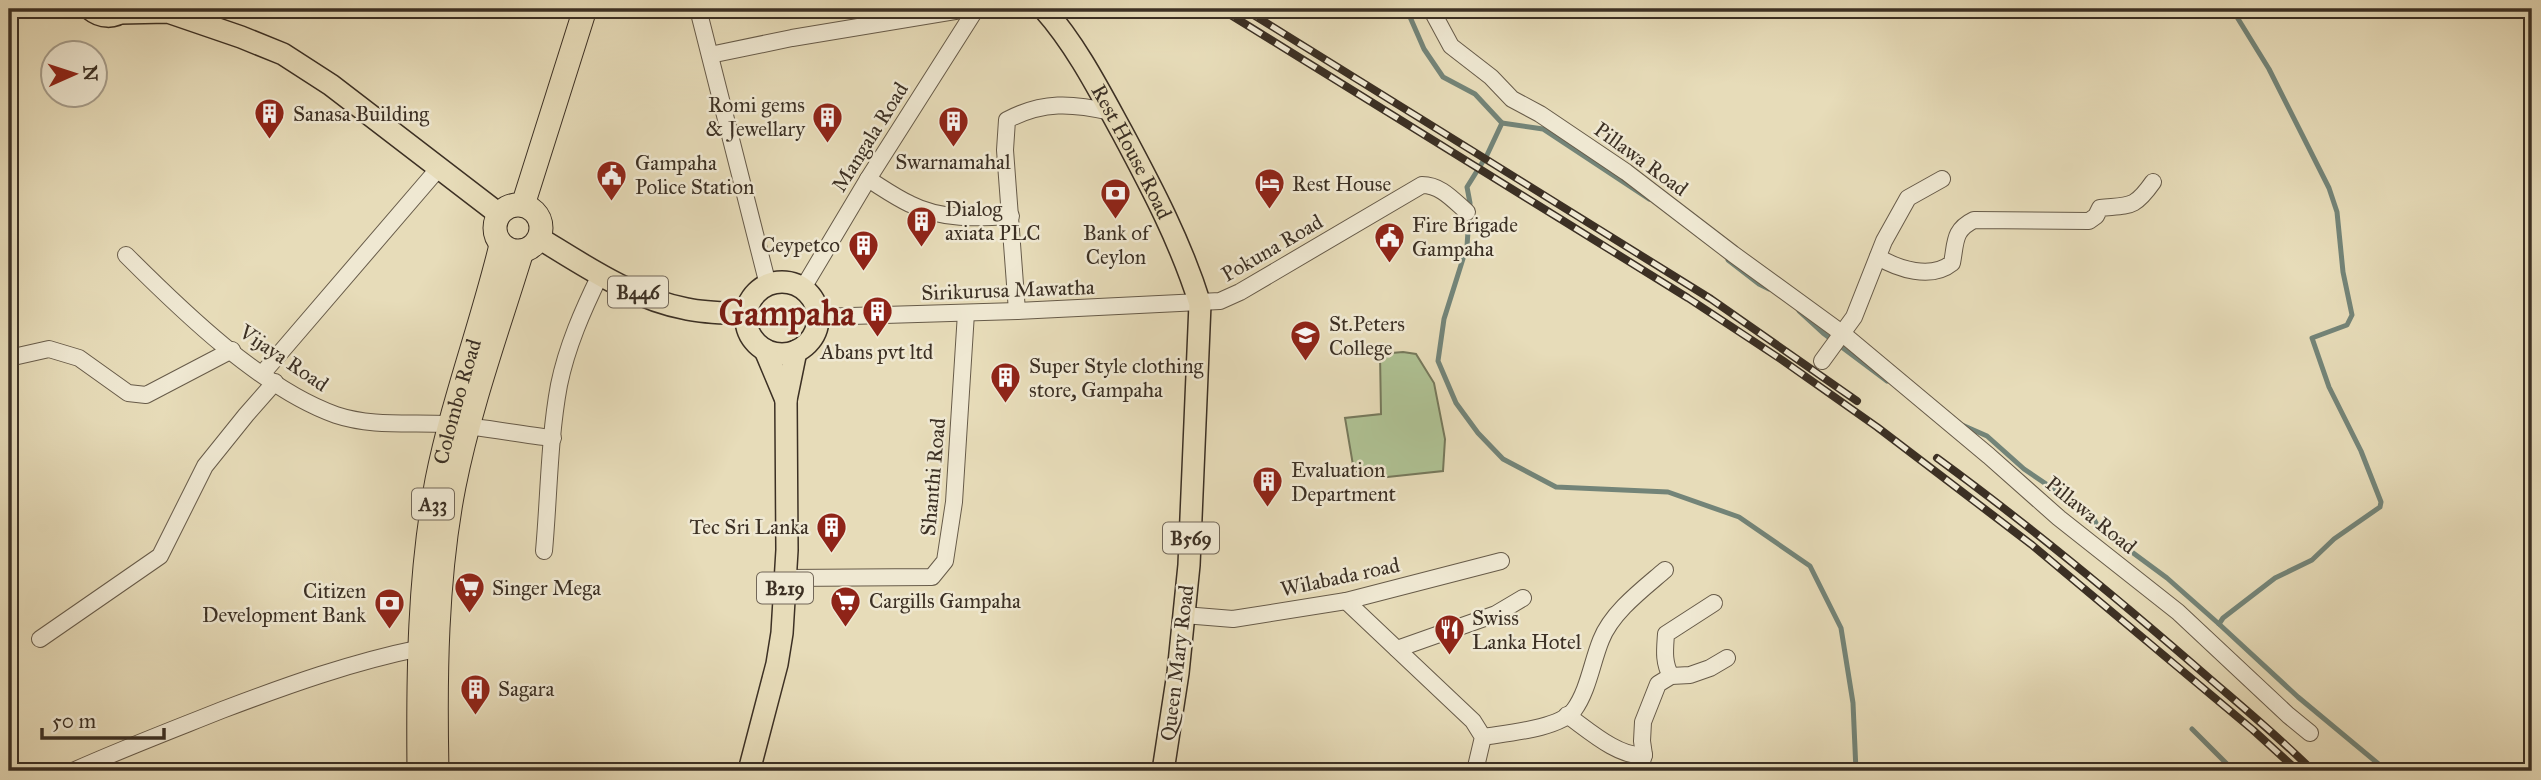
<svg xmlns="http://www.w3.org/2000/svg" width="2541" height="780" font-family="'IM FELL Great Primer',serif">
<style>
.green{fill:#afc294;stroke:#76795c;stroke-width:2}
.lines{fill:none;stroke-linecap:round;stroke-linejoin:round}
.stream{stroke:#738478;stroke-width:5}
.minor-casing{stroke:#675b49;stroke-width:18}
.major-casing{stroke:#3c3024;stroke-width:24}
.highway-casing{stroke:#3c3024;stroke-width:25}
.minor{stroke:#efe8d2;stroke-width:16}
.major{stroke:#e7dcb9;stroke-width:21}
.highway{stroke:#e7dcb9;stroke-width:23}
.rail-casing{stroke:#3c3024;stroke-width:8}
.rail{stroke:#efe8d2;stroke-width:5;stroke-dasharray:16;stroke-linecap:butt}
.labels{text-anchor:middle;stroke-width:5;stroke-linejoin:round;paint-order:stroke}
.shield{fill:#efe8d2;stroke:#726758;stroke-width:2}
.shield-label{font-size:19px;font-weight:bold;fill:#3c3024}
.poi-label{font-size:21px;fill:#3c3024;stroke:#efe8d2;text-anchor:start}
.street-label{font-size:21px;fill:#3c3024;stroke:#efe8d2}
.town-label{font-size:35px;font-weight:bold;fill:#7a1f14;stroke:#efe8d2}
</style>
<rect width="100%" height="100%" fill="#e7dcb9"/>
<filter id="stains"><feTurbulence type="fractalNoise" baseFrequency=".00286" numOctaves="4"/><feColorMatrix values="0 0 0 0 .2 0 0 0 0 .09 0 0 0 0 .02 0 0 0 .5 -.17"/></filter>
<radialGradient id="worn" r=".72"><stop offset=".6" stop-color="#630" stop-opacity="0"/><stop offset="1" stop-color="#630" stop-opacity=".3"/></radialGradient>
<path class="green" d="M1403,352L1416,354L1434,383L1445,439L1443,471L1378,478L1354,471L1345,418L1381,414L1380,354Z"/>
<g class="lines">
<g class="stream">
<path d="M1408,9L1410,17L1424,49L1443,77L1475,94L1502,123L1487,155L1467,187L1470,203L1467,246L1444,319L1438,361L1456,403L1478,433L1503,459L1556,487L1668,492L1739,517L1810,566L1841,628L1853,703L1856,771"/>
<path d="M2232,9L2269,69L2329,188L2337,212L2343,272L2352,315L2347,325L2312,338L2329,387L2361,451L2381,502L2380,507L2334,539L2312,560L2275,578L2223,618L2219,624L2298,697L2387,771"/>
<path d="M1502,123L1543,129L1649,199"/>
<path d="M1728,260L1759,284L1769,289"/>
<path d="M1799,311L1823,333L1887,381"/>
<path d="M1962,425L1987,436L2024,469L2092,515L2098,527L2167,578L2219,624"/>
<path d="M2192,729L2234,771"/>
</g>
<defs>
<g id="minor">
<path d="M698,9L768,285"/>
<path d="M1431,9L1451,46L1491,77L1512,99L1540,114L1626,172L1733,254L1843,334L1989,456L2059,518L2178,612L2288,715L2310,733"/>
<path d="M710,55L792,38L967,9"/>
<path d="M868,179C881,187 895,197 910,204C941,220 978,218 1011,216"/>
<path d="M126,255C181,310 262,389 336,415C372,427 411,422 447,424C482,427 518,434 553,438"/>
<path d="M1878,257C1898,269 1931,280 1952,263C1956,243 1953,230 1974,220L2089,221L2096,216L2100,208C2130,205 2134,209 2153,182"/>
<path d="M803,288L868,179L976,9"/>
<path d="M1017,311L1005,150L1007,120C1043,101 1072,103 1111,112"/>
<path d="M818,317L1017,311L1220,301L1240,292L1422,185C1441,185 1453,200 1467,212"/>
<path d="M9,358L49,349L79,358L128,393L146,395L232,350"/>
<path d="M1822,361L1854,317L1884,241L1908,198L1942,179"/>
<path d="M262,374L438,169"/>
<path d="M544,551C549,496 549,439 559,385C567,346 583,310 600,275"/>
<path d="M786,578L932,577L945,561L954,502L966,313"/>
<path d="M1346,601L1473,721L1483,737L1475,771"/>
<path d="M1184,615L1233,619L1346,601L1501,561"/>
<path d="M40,639L160,556L205,466L246,415L275,382"/>
<path d="M1397,649L1496,614L1523,598"/>
<path d="M1671,676C1663,662 1665,649 1666,634L1714,603"/>
<path d="M1567,715C1587,729 1619,758 1644,755"/>
<path d="M1483,737C1506,733 1559,729 1574,710C1588,691 1592,662 1601,640C1612,612 1643,589 1665,570"/>
<path d="M73,771C122,749 172,730 222,710C288,685 352,662 421,648"/>
<path d="M1639,771L1644,755L1642,741L1643,722L1658,684L1671,676L1690,675L1710,668L1727,658"/>
</g>
<g id="major">
<path d="M90,9C101,18 114,19 125,9"/>
<path id="s1" d="M1044,9C1076,45 1099,90 1122,132C1152,188 1181,243 1200,304L1189,565L1178,673L1163,771"/>
<path d="M120,13L168,12L241,37L283,54L331,85L499,214"/>
<path d="M539,238C585,266 633,299 687,309C706,313 727,313 747,314"/>
<circle cx="782" cy="318" r="36"/>
<path d="M765,350L786,400"/>
<path d="M749,771L777,664L782,633L787,550L786,400L796,351"/>
</g>
<g id="highway">
<circle cx="518" cy="228" r="23"/>
<path d="M523,205L585,9"/>
<path id="s2" d="M419,771C418,675 419,575 437,480C453,400 482,324 501,245"/>
<path d="M437,771C435,677 436,578 454,486C470,406 498,329 522,251"/>
</g>
</defs>
<use href="#minor" class="minor-casing"/>
<use href="#major" class="major-casing"/>
<use href="#highway" class="highway-casing"/>
<use href="#minor" class="minor"/>
<use href="#major" class="major"/>
<use href="#highway" class="highway"/>
<defs>
<g id="rail">
<path d="M1221,9L1688,298L1782,360L1877,427L2032,545L2253,730L2298,771"/>
<path d="M1244,9L1711,299L1857,401"/>
<path d="M1937,458C2026,523 2111,593 2194,665C2234,700 2276,734 2313,771"/>
</g>
</defs>
<use href="#rail" class="rail-casing"/>
<use href="#rail" class="rail"/>
</g>
<defs>
<symbol id="building-pin" viewBox="-11 -11 22 30"><path d="M0 17L-7.5 6A9.5 9.5 0 1 1 7.5 6Z" fill="#8f2418" stroke="#efe8d2"/><path d="M-4-6H4V6H1V3H-1V6H-4ZM-2.5-4.3h1.7v1.8h-1.7ZM.8-4.3h1.7v1.8H.8ZM-2.5-1h1.7V.8h-1.7ZM.8-1h1.7V.8H.8Z" fill="#fff"/></symbol>
<symbol id="civic-pin" viewBox="-11 -11 22 30"><path d="M0 17L-7.5 6A9.5 9.5 0 1 1 7.5 6Z" fill="#8f2418" stroke="#efe8d2"/><path d="M-.6-6.5H3V-4.5H.6V-3L4-1V1h2V6H-6V1h2V-1L-.6-3ZM-1.2 2.5V6h2.4V2.5Z" fill="#fff"/></symbol>
<symbol id="hotel-pin" viewBox="-11 -11 22 30"><path d="M0 17L-7.5 6A9.5 9.5 0 1 1 7.5 6Z" fill="#8f2418" stroke="#efe8d2"/><path d="M-6-4.5h1.5V1H6V5H4.5V3h-9V5H-6ZM-4 0a1.8 1.8 0 1 1 3.6 0ZM.5 0V-2.5h3Q6-2.5 6 0Z" fill="#fff"/></symbol>
<symbol id="bank-pin" viewBox="-11 -11 22 30"><path d="M0 17L-7.5 6A9.5 9.5 0 1 1 7.5 6Z" fill="#8f2418" stroke="#efe8d2"/><path d="M-6-4H6V4H-6ZM0-2.3a2.3 2.3 0 1 0 0 4.6a2.3 2.3 0 1 0 0-4.6Z" fill="#fff"/></symbol>
<symbol id="school-pin" viewBox="-11 -11 22 30"><path d="M0 17L-7.5 6A9.5 9.5 0 1 1 7.5 6Z" fill="#8f2418" stroke="#efe8d2"/><path d="M0-5L7-2L0 1L-7-2ZM-4 1L0 2.5L4 1V4Q0 6-4 4Z" fill="#fff"/></symbol>
<symbol id="supermarket-pin" viewBox="-11 -11 22 30"><path d="M0 17L-7.5 6A9.5 9.5 0 1 1 7.5 6Z" fill="#8f2418" stroke="#efe8d2"/><path d="M-6-5.5h2.5l.6 2H6L4.5 2H-2.5L-4.4-4H-6ZM-1.5 3.2a1.3 1.3 0 1 0 .1 0ZM3 3.2a1.3 1.3 0 1 0 .1 0Z" fill="#fff"/></symbol>
<symbol id="restaurant-pin" viewBox="-11 -11 22 30"><path d="M0 17L-7.5 6A9.5 9.5 0 1 1 7.5 6Z" fill="#8f2418" stroke="#efe8d2"/><path d="M-5-6h1v4h1v-4h1v4h1v-4h1v5L-1.5 .5V6h-2V.5L-5-1ZM5-6V6H3V1.5H1.5Q1.5-4 5-6Z" fill="#fff"/></symbol>
</defs>
<g fill-rule="evenodd">
<use href="#building-pin" x="252" y="96" width="35" height="47"/>
<use href="#building-pin" x="810" y="100" width="35" height="47"/>
<use href="#building-pin" x="936" y="104" width="35" height="47"/>
<use href="#civic-pin" x="594" y="158" width="35" height="47"/>
<use href="#hotel-pin" x="1252" y="166" width="35" height="47"/>
<use href="#bank-pin" x="1098" y="176" width="35" height="47"/>
<use href="#building-pin" x="904" y="204" width="35" height="47"/>
<use href="#civic-pin" x="1372" y="220" width="35" height="47"/>
<use href="#building-pin" x="846" y="228" width="35" height="47"/>
<use href="#building-pin" x="860" y="294" width="35" height="47"/>
<use href="#school-pin" x="1288" y="318" width="35" height="47"/>
<use href="#building-pin" x="988" y="360" width="35" height="47"/>
<use href="#building-pin" x="1250" y="464" width="35" height="47"/>
<use href="#building-pin" x="814" y="510" width="35" height="47"/>
<use href="#supermarket-pin" x="452" y="570" width="35" height="47"/>
<use href="#supermarket-pin" x="828" y="584" width="35" height="47"/>
<use href="#bank-pin" x="372" y="586" width="35" height="47"/>
<use href="#restaurant-pin" x="1432" y="612" width="35" height="47"/>
<use href="#building-pin" x="458" y="672" width="35" height="47"/>
</g>
<g class="labels">
<g class="shield">
<rect x="608" y="276.5" width="60" height="31" rx="5"/>
<rect x="412" y="488.5" width="42" height="31" rx="5"/>
<rect x="1163" y="522.5" width="56" height="31" rx="5"/>
<rect x="757" y="572.5" width="56" height="31" rx="5"/>
</g>
<g class="shield-label">
<text x="638" y="299">B446</text>
<text x="433" y="511">A33</text>
<text x="1191" y="545">B569</text>
<text x="785" y="595">B219</text>
</g>
<g class="poi-label">
<text x="805" y="112" text-anchor="end">Romi gems<tspan x="805" dy="24">&amp; Jewellary</tspan></text>
<text x="293" y="121">Sanasa Building</text>
<text x="953" y="169" text-anchor="middle">Swarnamahal</text>
<text x="635" y="170">Gampaha<tspan x="635" dy="24">Police Station</tspan></text>
<text x="1292" y="191">Rest House</text>
<text x="945" y="216">Dialog<tspan x="945" dy="24">axiata PLC</tspan></text>
<text x="1412" y="232">Fire Brigade<tspan x="1412" dy="24">Gampaha</tspan></text>
<text x="1116" y="240" text-anchor="middle">Bank of<tspan x="1116" dy="24">Ceylon</tspan></text>
<text x="840" y="252" text-anchor="end">Ceypetco</text>
<text x="1329" y="331">St.Peters<tspan x="1329" dy="24">College</tspan></text>
<text x="877" y="359" text-anchor="middle">Abans pvt ltd</text>
<text x="1029" y="373">Super Style clothing<tspan x="1029" dy="24">store, Gampaha</tspan></text>
<text x="1291" y="477">Evaluation<tspan x="1291" dy="24">Department</tspan></text>
<text x="809" y="534" text-anchor="end">Tec Sri Lanka</text>
<text x="492" y="595">Singer Mega</text>
<text x="366" y="598" text-anchor="end">Citizen<tspan x="366" dy="24">Development Bank</tspan></text>
<text x="869" y="608">Cargills Gampaha</text>
<text x="1472" y="625">Swiss<tspan x="1472" dy="24">Lanka Hotel</tspan></text>
<text x="498" y="696">Sagara</text>
</g>
<g class="street-label">
<text transform="translate(870 137) rotate(-58)" y="7">Mangala Road</text>
<text dy="7" stroke="none"><textPath href="#s1" startOffset="168">Rest House Road</textPath></text>
<text transform="translate(1641 159) rotate(36)" y="7">Pillawa Road</text>
<text transform="translate(1272 248) rotate(-30)" y="7">Pokuna Road</text>
<text transform="translate(1008 290) rotate(-2)" y="7">Sirikurusa Mawatha</text>
<text transform="translate(284 358) rotate(34)" y="7">Vijaya Road</text>
<text dy="7" stroke="none"><textPath href="#s2" startOffset="373">Colombo Road</textPath></text>
<text transform="translate(933 477) rotate(-85)" y="7">Shanthi Road</text>
<text transform="translate(2091 515) rotate(39)" y="7">Pillawa Road</text>
<text transform="translate(1340 577) rotate(-12)" y="7">Wilabada road</text>
<text transform="translate(1177 663) rotate(-83)" y="7">Queen Mary Road</text>
</g>
<g class="town-label">
<text x="787" y="325">Gampaha</text>
</g>
</g>
<rect width="2541" height="780" fill="none" stroke="#e7dcb9" stroke-width="35"/>
<rect x="10" y="10" width="2520" height="759" fill="none" stroke="#3c3024" stroke-width="3.5"/>
<rect x="18" y="18" width="2506" height="745" fill="none" stroke="#3c3024" stroke-width="2"/>
<g transform="translate(74 74) rotate(87)"><circle r="33" fill="#efe8d2" stroke="#a79e8c" stroke-width="2"/>
<path d="M0-5L12 26L0 18L-12 26Z" fill="#8f2418"/>
<text y="-10" font-size="19" font-weight="bold" text-anchor="middle" fill="#3c3024">N</text>
</g>
<path d="M42 728v10h122v-10" fill="none" stroke="#3c3024" stroke-width="3.5"/>
<text x="52" y="728" font-size="21" fill="#3c3024" stroke="#efe8d2" stroke-width="5" paint-order="stroke">50 m</text>
<rect width="100%" height="100%" filter="url(#stains)"/>
<rect width="100%" height="100%" fill="url(#worn)"/>
</svg>
